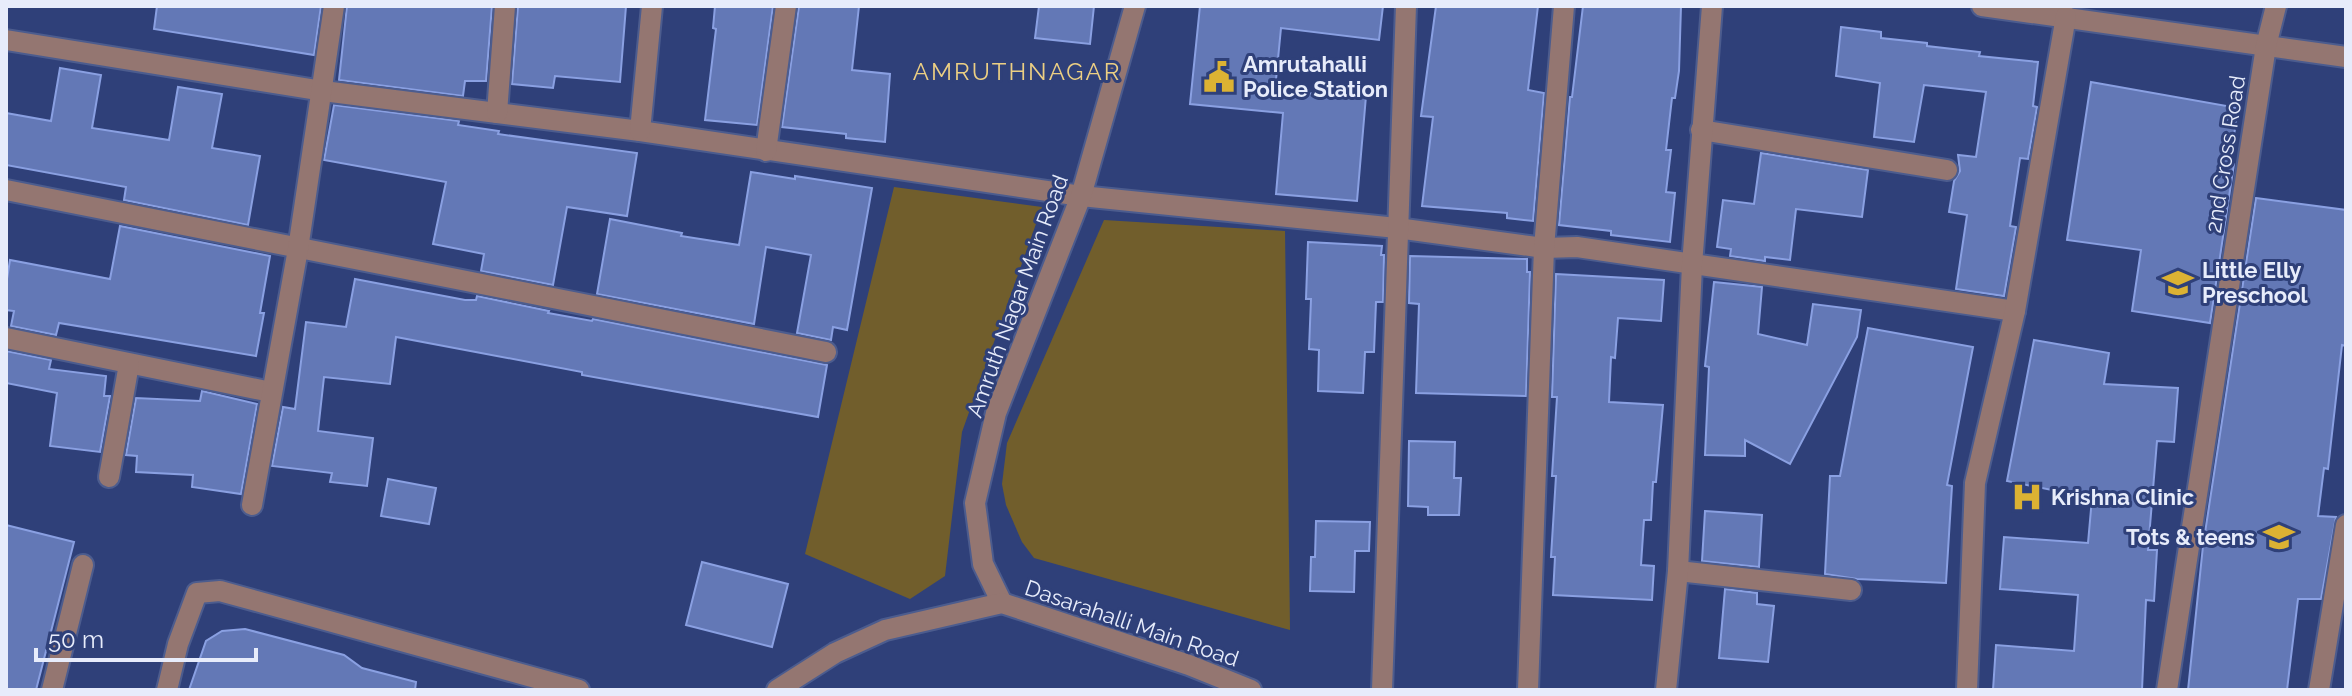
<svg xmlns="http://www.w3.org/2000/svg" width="2352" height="696" font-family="Raleway,sans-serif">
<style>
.green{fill:#715e2c}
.building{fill:#6378b6;stroke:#8aa0e2;stroke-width:2}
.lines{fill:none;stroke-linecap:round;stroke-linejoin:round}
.minor-casing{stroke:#4c5c8e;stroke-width:24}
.minor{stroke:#947671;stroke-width:20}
.labels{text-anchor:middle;stroke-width:6;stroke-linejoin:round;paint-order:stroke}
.poi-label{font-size:22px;font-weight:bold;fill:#e7ecfb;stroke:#2f4079;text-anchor:start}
.street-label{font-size:22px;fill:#e7ecfb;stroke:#2f4079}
.neighbourhood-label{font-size:24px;letter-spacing:2px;fill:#eccf83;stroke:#2f4079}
</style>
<rect width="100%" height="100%" fill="#2f4079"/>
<g class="green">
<path d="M894,187L1042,207L962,432L945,576L910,599L805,554Z"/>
<path d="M1104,220L1285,231L1290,630L1034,558L1022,542L1006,505L1002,484L1007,443Z"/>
</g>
<g class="building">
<path d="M157,6H321L314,55L154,29Z"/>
<path d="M347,6H492L486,81H465L463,96L339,80Z"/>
<path d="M518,6H626L620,82L555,76L553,88L512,84Z"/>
<path d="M715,6H773L757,125L705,120L716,29L713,28Z"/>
<path d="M799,6H859L852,70L890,74L885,142L846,138V134L782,127Z"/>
<path d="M1039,6H1094L1090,44L1035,38Z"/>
<path d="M1200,6H1383L1379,40L1281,28L1275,90L1338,96V94L1366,96L1357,201L1276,194L1283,113L1190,104Z"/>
<path d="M1436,6H1538L1528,90L1544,93L1533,221L1507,218V213L1422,206L1433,117L1421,116Z"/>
<path d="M1583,6H1681L1679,71L1675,98H1672L1666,150H1671L1666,192L1675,193L1670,242L1611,235V231L1559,225L1570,97H1572Z"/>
<path d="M1841,27L1881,32V38L1927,43V46L1980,52L1979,56L2038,62L2033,106L2037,107L2028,159L2020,158L2010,226L2016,227L2004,296L1956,289L1967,215L1949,212L1954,181L1960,171L1958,155L1976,157L1986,92L1924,85L1914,142L1874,137L1880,83L1836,76Z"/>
<path d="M60,68L101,75L92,128L169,140L178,87L222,94L212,148L260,156L248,225L124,200L126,187L6,165V113L51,121Z"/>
<path d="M2091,82L2238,108L2230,163L2234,164L2210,323L2132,311L2141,250L2067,240Z"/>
<path d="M334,105L459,121L458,125L499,131L498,134L637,153L627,216L567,207L553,285L481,271L484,254L433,244L446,182L324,160Z"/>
<path d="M1761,153L1868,170L1862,217L1796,209L1790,260L1765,257V261L1730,256L1731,249L1717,247L1723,200L1754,204Z"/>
<path d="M751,172L795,179V176L872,188L847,330L833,327L831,340L797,333L811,255L766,247L754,324L597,294L610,219L682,233L681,236L739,245Z"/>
<path d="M2256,198L2346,210V346L2342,345L2328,469L2324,468L2318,516L2336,517L2321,599H2298L2287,690H2188L2203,546Z"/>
<path d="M120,226L270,256L260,313H264L256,356L59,323L56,335L11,326L14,311L6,310V285L10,260L110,279Z"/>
<path d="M1308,242L1382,246L1381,255H1384L1383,302H1376L1374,352H1365L1363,393L1318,391L1319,350L1309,349L1311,299H1306Z"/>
<path d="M1410,256L1527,259V272H1530L1526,396L1416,393L1419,304L1409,303Z"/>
<path d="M1556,274L1664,280L1661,321L1618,318L1615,358L1611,357L1609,402L1663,405L1656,482H1653L1651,520H1644L1641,565L1654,566L1652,600L1553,595L1555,557H1551L1556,476H1552L1557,397H1552Z"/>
<path d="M355,279L465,300H476L477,296L549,311L548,313L592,321L593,319L827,365L818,417L582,375V372L396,337L390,384L324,377L318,431L373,438L367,486L330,482L332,473L272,466L283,407L295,409L306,322L346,327Z"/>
<path d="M1714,282L1762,287L1758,334L1807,345L1813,304L1861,310L1857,337L1790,464L1745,440V456L1705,455L1709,367L1705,366Z"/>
<path d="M1868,328L1973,347L1947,485L1952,486L1946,583L1857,579L1825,574L1830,476H1840Z"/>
<path d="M2034,340L2109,353L2104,384L2178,388L2174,442L2157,441L2148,550H2157L2154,601L2146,600L2142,690H1993L1996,645L2074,651L2078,595L2000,589L2004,537L2088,543L2092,498L2007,481Z"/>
<path d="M6,351L51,360L49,369L106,376L104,396H110L100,452L50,446L57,393L6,383Z"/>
<path d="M202,391L257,404L241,494L192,487L193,475L136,472L137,456L126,455L136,398L200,401Z"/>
<path d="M1409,441L1455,442L1454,478H1461L1459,515H1428V507L1408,506Z"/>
<path d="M388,479L436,488L429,524L381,516Z"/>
<path d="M1705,511L1762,515L1759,567L1702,561Z"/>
<path d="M1316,521L1370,522L1369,551H1355L1354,592L1310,591L1311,557H1315Z"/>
<path d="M6,525L74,542L36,690H6Z"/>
<path d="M702,562L788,584L772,647L686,625Z"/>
<path d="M1725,589L1757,593V604L1774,606L1768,662L1719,658Z"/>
<path d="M245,629L344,655L362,668L416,682L415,690H189L206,641L222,631Z"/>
</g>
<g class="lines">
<defs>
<g id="minor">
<path d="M1982,6L2346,57"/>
<path d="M6,40L323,91L640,131L1081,196L1397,228L1544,248L1577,247L2015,311"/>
<path d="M497,113L505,6"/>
<path d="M1701,130L1947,170"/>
<path d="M640,131L652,6"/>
<path d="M766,151L786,6"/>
<path d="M6,190L826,352"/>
<path d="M6,338L271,392"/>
<path d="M109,477L129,364"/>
<path d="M252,505L298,249L334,6"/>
<path d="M1678,571L1851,590"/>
<path d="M1002,603L983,564L975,503L996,413L1081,196L1135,6"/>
<path d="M52,690L83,565"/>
<path d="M167,690L178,644L197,593L220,591L579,690"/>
<path d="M777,690L835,653L885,630L1002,603L1189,665L1251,690"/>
<path d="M1382,690L1406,6"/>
<path d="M1528,690L1544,248L1564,6"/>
<path d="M1666,690L1678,571L1692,265L1712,6"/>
<path d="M1967,690L1975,483L2015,311L2066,16"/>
<path d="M2167,690L2266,46L2276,6"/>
<path d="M2319,690L2346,525"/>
</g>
</defs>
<use href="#minor" class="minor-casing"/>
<use href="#minor" class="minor"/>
</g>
<defs>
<symbol id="civic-bare" viewBox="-9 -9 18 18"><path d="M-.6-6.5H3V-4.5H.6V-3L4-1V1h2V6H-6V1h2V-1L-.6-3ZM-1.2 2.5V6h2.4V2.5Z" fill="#dcb233" stroke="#2f4079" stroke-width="2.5" paint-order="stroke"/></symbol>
<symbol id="school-bare" viewBox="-9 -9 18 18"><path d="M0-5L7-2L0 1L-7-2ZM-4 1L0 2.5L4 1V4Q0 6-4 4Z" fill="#dcb233" stroke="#2f4079" stroke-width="2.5" paint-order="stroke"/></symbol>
<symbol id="hospital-bare" viewBox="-9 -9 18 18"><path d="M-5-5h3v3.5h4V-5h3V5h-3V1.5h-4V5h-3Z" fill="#dcb233" stroke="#2f4079" stroke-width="2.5" paint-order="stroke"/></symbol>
</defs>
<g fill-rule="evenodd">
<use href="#civic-bare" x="1197" y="55" width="44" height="44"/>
<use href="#school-bare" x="2156" y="261" width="44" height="44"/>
<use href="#hospital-bare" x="2005" y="475" width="44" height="44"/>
<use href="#school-bare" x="2257" y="515" width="44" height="44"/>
</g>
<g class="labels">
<g class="poi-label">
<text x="1243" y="72">Amrutahalli<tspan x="1243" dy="25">Police Station</tspan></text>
<text x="2202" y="278">Little Elly<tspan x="2202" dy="25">Preschool</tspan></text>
<text x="2051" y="505">Krishna Clinic</text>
<text x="2255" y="545" text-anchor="end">Tots &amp; teens</text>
</g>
<g class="street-label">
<text transform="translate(2225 154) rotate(-81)" y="8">2nd Cross Road</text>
<text transform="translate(1017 296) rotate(-70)" y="8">Amruth Nagar Main Road</text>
<text transform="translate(1132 623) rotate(19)" y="8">Dasarahalli Main Road</text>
</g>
<g class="neighbourhood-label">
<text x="1017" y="80">AMRUTHNAGAR</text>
</g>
</g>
<rect width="2352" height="696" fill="none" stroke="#e7ecfb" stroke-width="16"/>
<path d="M36 648v12h220v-12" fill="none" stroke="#e7ecfb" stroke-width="4"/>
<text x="48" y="648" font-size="24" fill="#e7ecfb" stroke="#2f4079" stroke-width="6" paint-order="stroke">50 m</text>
</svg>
